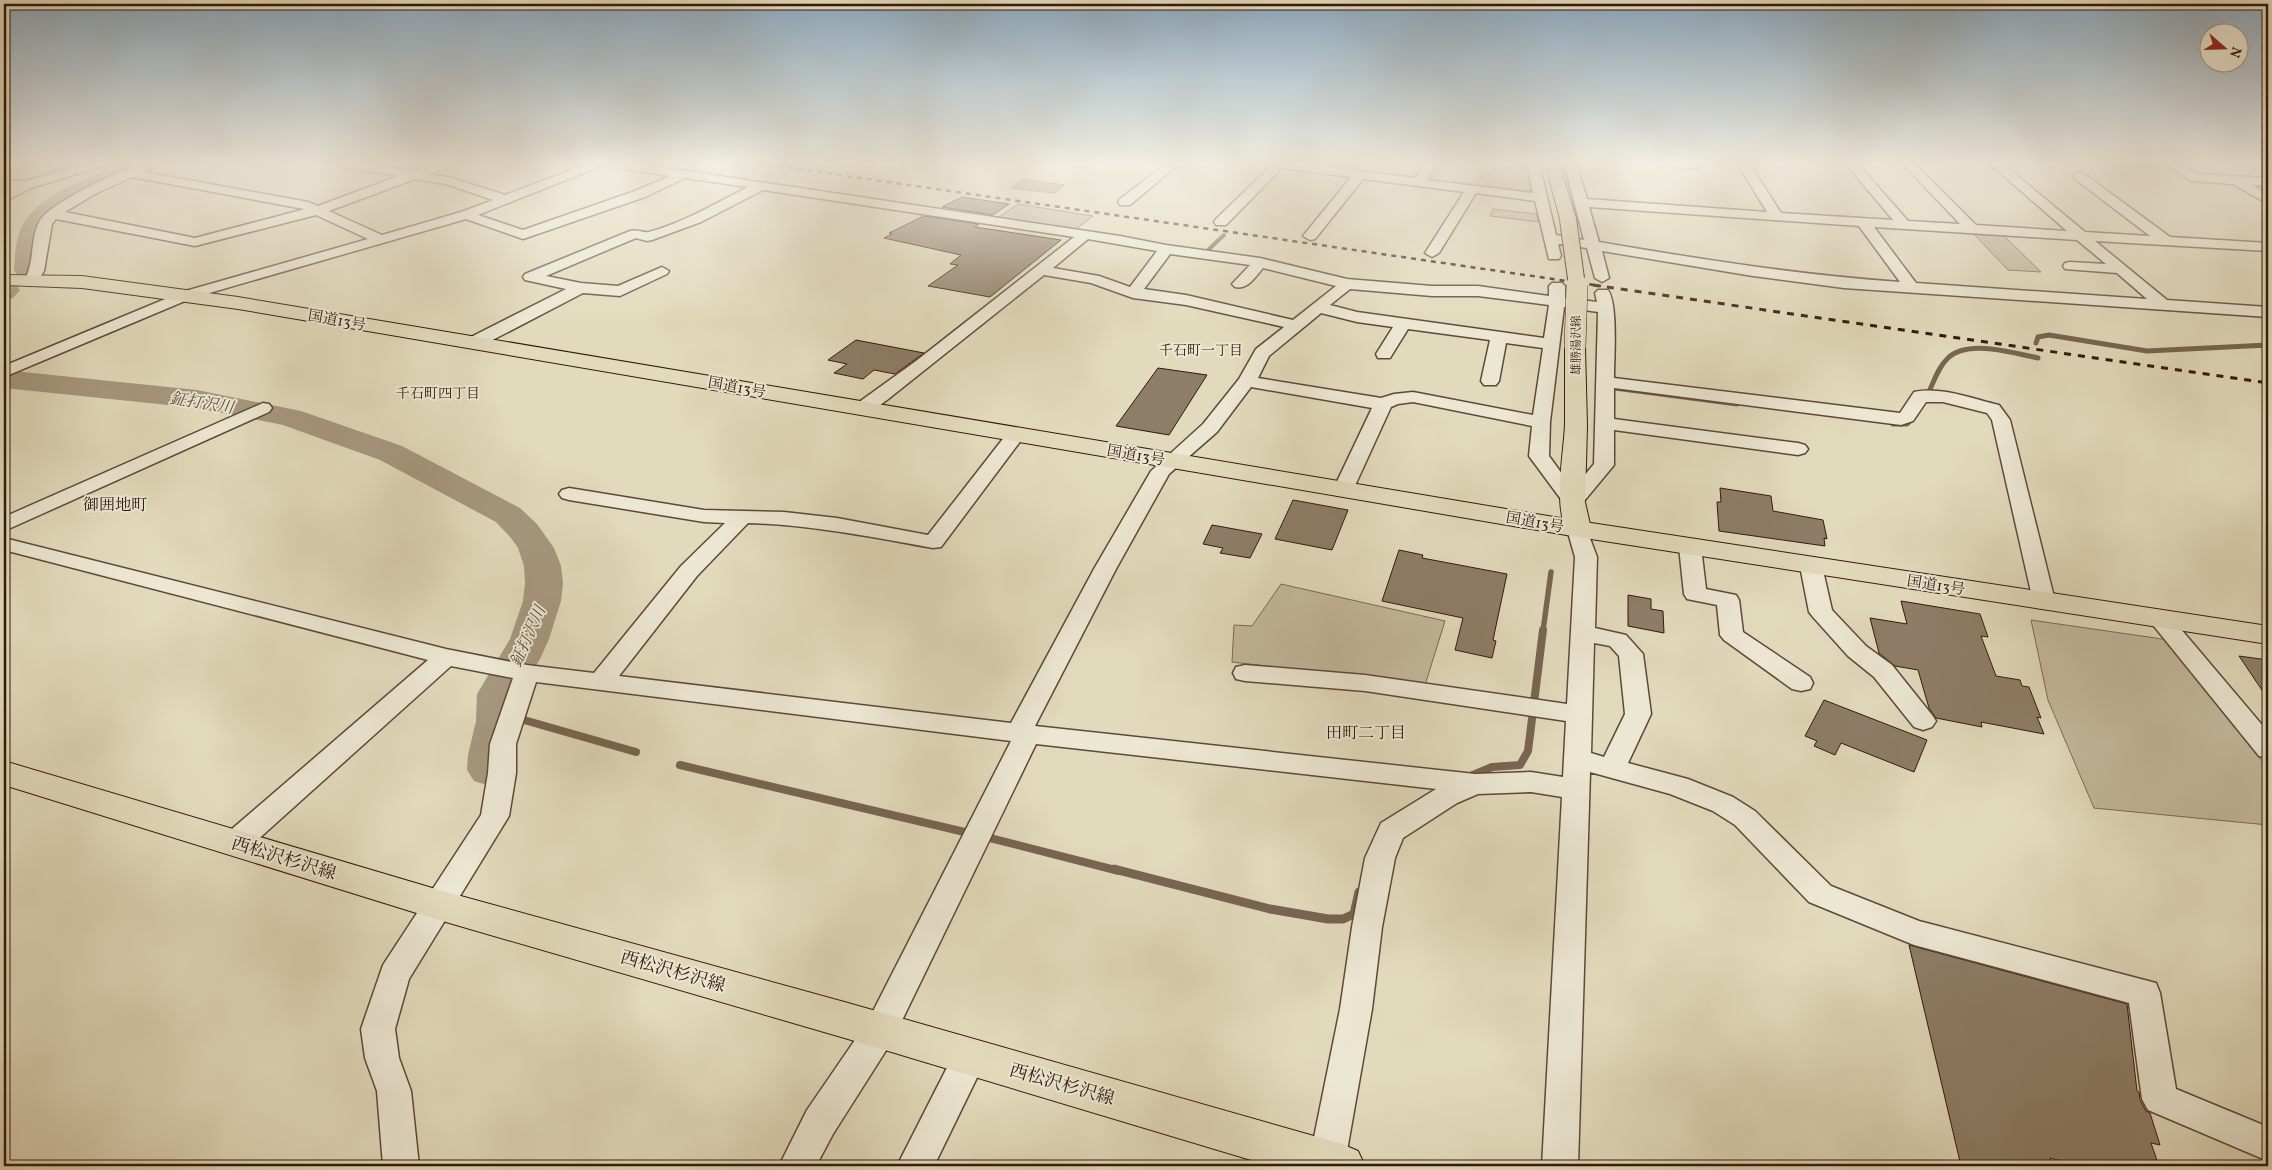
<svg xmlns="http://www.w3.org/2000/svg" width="2272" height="1170" font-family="Vollkorn,'Noto Serif JP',serif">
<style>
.green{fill:#c4b99e;stroke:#7b6955}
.water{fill:#a69880;stroke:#786552}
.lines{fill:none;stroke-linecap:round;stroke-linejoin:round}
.stream-far4{stroke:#786552;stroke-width:4}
.stream-far3{stroke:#786552;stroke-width:5}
.stream-far2{stroke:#786552;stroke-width:5.5}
.stream-far1{stroke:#786552;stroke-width:8}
.stream{stroke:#786552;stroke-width:9}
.river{fill:#a69880;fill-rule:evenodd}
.building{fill:#8e7d68;stroke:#32190c}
.minor-casing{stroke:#5e4938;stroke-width:3}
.major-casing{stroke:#32190c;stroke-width:2}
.highway-casing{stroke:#32190c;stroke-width:2}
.minor{fill:#ece7d3;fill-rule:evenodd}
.major{fill:#e2dabc;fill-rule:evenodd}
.highway{fill:#e2dabc;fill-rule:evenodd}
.rail-far1{stroke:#32190c;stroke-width:2.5;stroke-dasharray:5 5;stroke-linecap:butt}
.rail{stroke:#32190c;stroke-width:3;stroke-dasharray:7 7;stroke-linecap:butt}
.major-bridge-far1-casing{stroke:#32190c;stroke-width:18;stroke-linecap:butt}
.major-bridge-casing{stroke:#32190c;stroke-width:22;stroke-linecap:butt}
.major-bridge-far1{stroke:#e2dabc;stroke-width:16}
.major-bridge{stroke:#e2dabc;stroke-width:21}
.labels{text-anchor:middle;stroke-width:4;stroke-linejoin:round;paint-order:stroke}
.far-street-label{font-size:12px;fill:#32190c;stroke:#ece7d3}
.far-neighbourhood-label{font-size:14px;fill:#32190c;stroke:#ece7d3}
.street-label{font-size:15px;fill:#32190c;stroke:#ece7d3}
.water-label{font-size:16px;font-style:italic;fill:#604c3a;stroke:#ece7d3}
.neighbourhood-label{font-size:16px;fill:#32190c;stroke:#ece7d3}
.near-street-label{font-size:18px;fill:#32190c;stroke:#ece7d3}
</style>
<rect width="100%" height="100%" fill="#e2dabc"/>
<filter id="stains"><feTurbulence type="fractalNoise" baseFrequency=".004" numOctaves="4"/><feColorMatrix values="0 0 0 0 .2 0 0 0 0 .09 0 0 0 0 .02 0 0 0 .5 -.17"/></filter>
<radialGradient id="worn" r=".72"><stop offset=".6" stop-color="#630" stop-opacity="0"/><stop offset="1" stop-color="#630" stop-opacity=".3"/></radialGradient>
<g class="green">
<path d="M1505,163H1526L1531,191L1465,186Z"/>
<path d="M1018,204L1093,216L1072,232L995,220Z"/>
<path d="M1493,209L1536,214L1539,222L1490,216Z"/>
<path d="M1972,232L2002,234L2041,272L2008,270Z"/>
<path d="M1281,584L1445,621L1425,685L1232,662L1234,625L1252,626Z"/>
<path d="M2031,620L2169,640L2268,769V825L2094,808L2048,700Z"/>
</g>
<path class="water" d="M1023,179L1065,185L1054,193L1011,188Z"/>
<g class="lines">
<path class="stream-far4" d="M1206,252L1224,235"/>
<g class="stream-far3">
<path d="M2036,343L2038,337L2049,335L2147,351L2268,345"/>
<path d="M1607,387L1737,404"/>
<path d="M1926,398C1933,385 1937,368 1948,358C1968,339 2014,353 2038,358"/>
<path d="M1893,424H1907L1916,415"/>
</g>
<path class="stream-far2" d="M1543,631L1551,572"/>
<g class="stream-far1">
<path d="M524,720L636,752"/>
<path d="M680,765L973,834"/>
<path d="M1468,777L1492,767L1520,765L1528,751L1543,630"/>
<path d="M982,836L1119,871"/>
</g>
<path class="stream" d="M1114,869L1270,909L1328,919H1343L1354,914L1359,892"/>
<g class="river">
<path d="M129,163H156L153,167C124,180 58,200 44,228C38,240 39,257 38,270L35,275L26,277L17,275L14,270C15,257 15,243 20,231C35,192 94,177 129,163Z"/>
<path d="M7,282L16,285L20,290L13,298L4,301V283Z"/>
<path d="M4,370L197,390L301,411L402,446L520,508L537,524L554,548L561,566L563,583L561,601L549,639L540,659L520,691L519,721L513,747V770L506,781L490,786L474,781L467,770L468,755L476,721L477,694L510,639L523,601L525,583L524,566L518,548L511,538L496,522L380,460L283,425L197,408L4,388Z"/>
</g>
</g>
<g class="building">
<path d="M962,197L1009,204L993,215L942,207Z"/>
<path d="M924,216L979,224L975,227L1061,240L990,297L928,286L958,265L950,264L961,255L884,238L892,234L889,233Z"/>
<path d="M856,340L924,353L895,374L874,370L863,379L834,373L847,364L828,360Z"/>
<path d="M1158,368L1207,375L1169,435L1116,426Z"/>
<path d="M1720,488L1771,496L1773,511L1823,520L1827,539L1824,538L1825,546L1719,531L1717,502H1721Z"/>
<path d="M1293,500L1348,510L1332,550L1275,539Z"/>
<path d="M1212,525L1262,534L1250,558L1220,553L1223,548L1203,544Z"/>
<path d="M1399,550L1423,555L1422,558L1507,574L1493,640L1496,641L1492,658L1455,650L1463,618L1382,601Z"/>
<path d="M1628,595L1651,599V609L1663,611L1664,633L1628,626Z"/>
<path d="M1901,601L1980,614L1988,637L1981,636L1996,676L2020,680L2022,686L2029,687L2041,718L2037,717L2044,734L1981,722L1982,727L1936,718L1929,708L1918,670L1895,666L1879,653L1870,618L1907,624Z"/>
<path d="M2239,656L2268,660V699Z"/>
<path d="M1824,700L1927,740L1914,772L1841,743L1835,755L1814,746L1817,741L1805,736Z"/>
<path d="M1909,945L2127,1004L2137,1091L2139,1092L2140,1100L2146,1111L2150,1113L2160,1145L2151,1143L2159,1166H2080L2050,1158L2052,1166H1961Z"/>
</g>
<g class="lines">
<defs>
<g id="minor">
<path d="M4,163H24L22,166L4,170Z"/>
<path d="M87,163H104L102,166L31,188L4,202V192L8,189H4V181H26Z"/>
<path d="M146,163L152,167L144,172L308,202L318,206L399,176L341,167L335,163H360L413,171L438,163H454L452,166L429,174L452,178L505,195L590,163H633L1120,236L1166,245L1260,258L1347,279L1432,286H1478L1549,296V286L1552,283H1562L1565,286V298L1597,302L1595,293L1598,290H1608C1618,304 1614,358 1614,378L1900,413L1914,392C1941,386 1973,399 1999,405L2010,420L2055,601L2052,606L2044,608L2036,606L2033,601L1992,420L1987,413L1943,402H1926L1913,421L1901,425L1614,388V419L1798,443L1805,445L1808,449L1805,453L1798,455L1614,430V465L1580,506L1573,508L1566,506L1529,456L1532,426L1413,402L1398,404L1391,407L1353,490L1350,494L1343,496L1336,494L1333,490L1372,408L1251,387L1217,432L1169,474L1116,569L1035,726L1475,774L1531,772L1563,777L1566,721L1365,691L1245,681L1236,679L1233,673L1236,667L1245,665L1365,675L1567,704L1575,557L1567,529L1571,525L1578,523L1585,525L1597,557L1595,628L1626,635L1643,654L1651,714L1628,763L1688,779L1733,797L1755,811L1831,886L1919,921L2156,983L2160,993L2176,1089L2268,1127V1161L2148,1110L2142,1099L2129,1003L1914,945L1809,902L1735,825L1713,811L1670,794L1590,772L1578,1166H1542L1562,797L1531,792L1478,794L1457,803L1403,838L1395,858L1382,927L1372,1009L1345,1162L1344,1166H1310L1309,1162L1340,1009L1352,927L1365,858L1381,823L1436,789L1036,744L892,1041L833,1134L816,1166H779L807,1110L868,1021L1011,741L536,682L516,744V773L509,816L409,979L395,1029L399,1058L411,1091L419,1166H383L377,1091L365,1058L361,1029L383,965L481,815L488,773L490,744L513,678L451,666L245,851L235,854L225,851L221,843L225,835L428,660L4,550V538L446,649L527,665L594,673L681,566L725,523L704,522L569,500L562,498L559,494L562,490L569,488L704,510L784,512L837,518L928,535L1009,431L1016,429L1023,431L1025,435L941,547L933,548C871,537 811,525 748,523L697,576L619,676L1011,723L1094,569L1151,471L1203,424L1239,379L1256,349L1284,327L1186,305L1133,298L1091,283L1044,275L887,400C877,407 868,416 855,413L852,409L855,405L916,361L1074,237L763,190L701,222L652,240L647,241L636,238L546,276L581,283L618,286L662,267L669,271L667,274L620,296L583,293L479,347H467L465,343L467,339L566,289L525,280L523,277L525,274L630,231C637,229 643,233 649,232C684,222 715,204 748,187L685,178L645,197L523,239L466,219L192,298L4,377V366L182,292L368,239L316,215L195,246L56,219L52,224L44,271L36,284H26L24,281C35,262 30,239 39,222C50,202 123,169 146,163ZM606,164L611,167L670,176L635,191L523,230L478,215ZM132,177L304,209H305L195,238L65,212L95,194ZM415,179L446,184L493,200L461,212L382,235L329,211ZM1088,239L1157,251L1130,287L1099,276L1053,268ZM1170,254L1250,265L1232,284L1235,287C1248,290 1255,277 1263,268L1336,286L1293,320L1186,295L1144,289ZM1350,289L1432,296H1478L1549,305L1544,338L1357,312L1330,305ZM1564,307L1598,312L1594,464L1573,489L1549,456L1550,422ZM1321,313L1357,322L1393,327L1376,354L1378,358H1390L1408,329L1490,340L1481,381L1484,385H1496L1499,381L1506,343L1543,348L1533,415L1413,392L1394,394L1381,398L1258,378L1269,356ZM1594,643L1610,646L1619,656L1625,714L1604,757L1591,753Z"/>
<path d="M1167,163H1180L1130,205H1120L1118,202L1120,199Z"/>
<path d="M1262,163H1294L1415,178L1426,163H1438L1427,180L1533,193L1527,163H1539L1556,235L1584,240L1564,163H1576L1587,199L1767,212L1737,163H1749L1781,213L1893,220L1845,163H1857L1908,221L1960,224L1902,163H1914L1976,225L2067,231L1989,163H2002L2085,232L2150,236L2075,179L2073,176L2075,173H2083L2170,237L2268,243V251L2095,241L2167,300L2268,307V317L1844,288L1753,276L1602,251L1609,278L1602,282L1595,278L1587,248L1558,244L1561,256L1559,259H1549L1535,201L1476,193L1439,253L1432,257L1425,253L1464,192L1363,179L1315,239L1310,240L1303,236L1351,177L1282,168L1226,225H1216L1214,222L1216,219L1270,167ZM1589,207L1859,226L1900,282C1799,275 1699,259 1599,242ZM1874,227L2077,240L2106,264L2070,262L2065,263L2063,266L2065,269L2117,273L2147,299L1916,283Z"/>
<path d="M1666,163H1705L1706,164C1699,170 1672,169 1666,163Z"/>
<path d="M2165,163H2179L2198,174L2268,178V186L2252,185L2268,195V204L2233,184L2191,181Z"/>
<path d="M2245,163H2259L2268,167V176Z"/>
<path d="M263,403L269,404L272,408L269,412L4,531V517Z"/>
<path d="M1690,541L1698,542L1701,547L1706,589L1736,595L1739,600L1743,632L1810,677L1813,683L1810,689L1801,691L1792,689L1724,640L1720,635L1717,605L1687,599L1684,594L1679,547L1682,542Z"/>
<path d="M1811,559L1819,561L1822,566L1832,610L1866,646L1892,665L1932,715L1936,721L1932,727L1923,730L1914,727L1874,677L1848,656L1813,617L1809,612L1800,566L1803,561Z"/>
<path d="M2161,613L2169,615L2268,732V758L2259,756L2153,625L2149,620L2153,615Z"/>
<path d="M970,1042L982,1046L987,1057L934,1166H897L958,1046Z"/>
</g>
<g id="major">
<path d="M1545,163H1559L1576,219L1574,222H1562L1560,219Z"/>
<path d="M1575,341L1582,343L1585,347L1587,426L1585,502L1591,529L1587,534L1578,537L1569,534C1552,510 1564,453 1565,424C1565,398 1565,373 1565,347L1568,343Z"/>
<path d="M4,761L439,890L848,1003L1342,1144L1358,1151L1365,1166H1271L848,1039L439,920L4,785Z"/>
</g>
<path id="highway" d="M4,275L82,276L238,297L1578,521L2268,626V644L1578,537L238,309L82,288L4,285Z"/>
</defs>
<use href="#minor" class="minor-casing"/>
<use href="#major" class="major-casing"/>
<use href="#highway" class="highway-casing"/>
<use href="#minor" class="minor"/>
<use href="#major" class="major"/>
<use href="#highway" class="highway"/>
<path class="rail-far1" d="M758,163L1601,286"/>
<path class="rail" d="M1593,285L2268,383"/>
<defs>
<path id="major-bridge-far1" d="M1568,219L1577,286"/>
<path id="major-bridge" d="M1575,347L1577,285"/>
</defs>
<use href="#major-bridge-far1" class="major-bridge-far1-casing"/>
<use href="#major-bridge" class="major-bridge-casing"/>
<use href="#major-bridge-far1" class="major-bridge-far1"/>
<use href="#major-bridge" class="major-bridge"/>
</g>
<linearGradient id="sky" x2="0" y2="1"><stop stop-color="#8da9be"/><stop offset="0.5" stop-color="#f2eee1"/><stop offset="1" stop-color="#f2eee1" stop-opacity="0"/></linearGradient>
<rect width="2272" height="326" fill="url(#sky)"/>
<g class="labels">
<g class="far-street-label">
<text transform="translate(1576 345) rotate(-90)" y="4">雄勝湯沢線</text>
</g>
<g class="far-neighbourhood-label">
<text x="1201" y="355">千石町一丁目</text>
<text x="438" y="398">千石町四丁目</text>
</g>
<g class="street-label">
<text transform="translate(337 320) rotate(10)" y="5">国道13号</text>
<text transform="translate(737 387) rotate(10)" y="5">国道13号</text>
<text transform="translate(1136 455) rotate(10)" y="5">国道13号</text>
<text transform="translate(1535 522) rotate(10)" y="5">国道13号</text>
<text transform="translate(1936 585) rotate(9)" y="5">国道13号</text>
</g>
<g class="water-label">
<text transform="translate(202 402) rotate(9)" y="6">鉦打沢川</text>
<text transform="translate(527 636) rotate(-66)" y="6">鉦打沢川</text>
</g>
<g class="neighbourhood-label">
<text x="115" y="510">御囲地町</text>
<text x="1366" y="738">田町二丁目</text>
</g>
<g class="near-street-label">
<text transform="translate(284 858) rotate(17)" y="6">西松沢杉沢線</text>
<text transform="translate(673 971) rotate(16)" y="6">西松沢杉沢線</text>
<text transform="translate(1062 1084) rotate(16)" y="6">西松沢杉沢線</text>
</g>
</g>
<rect width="2272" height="1170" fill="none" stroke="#e2dabc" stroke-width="20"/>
<rect x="5" y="5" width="2262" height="1160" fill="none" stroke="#32190c" stroke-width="2.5"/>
<rect x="10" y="10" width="2252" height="1150" fill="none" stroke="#32190c"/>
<g transform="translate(2224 48) rotate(110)"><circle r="24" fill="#ece7d3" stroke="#a29583"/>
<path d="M0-4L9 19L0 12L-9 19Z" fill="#8f2418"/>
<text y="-8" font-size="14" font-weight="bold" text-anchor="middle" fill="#32190c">N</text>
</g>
<rect width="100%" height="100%" filter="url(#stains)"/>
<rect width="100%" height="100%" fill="url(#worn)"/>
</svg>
